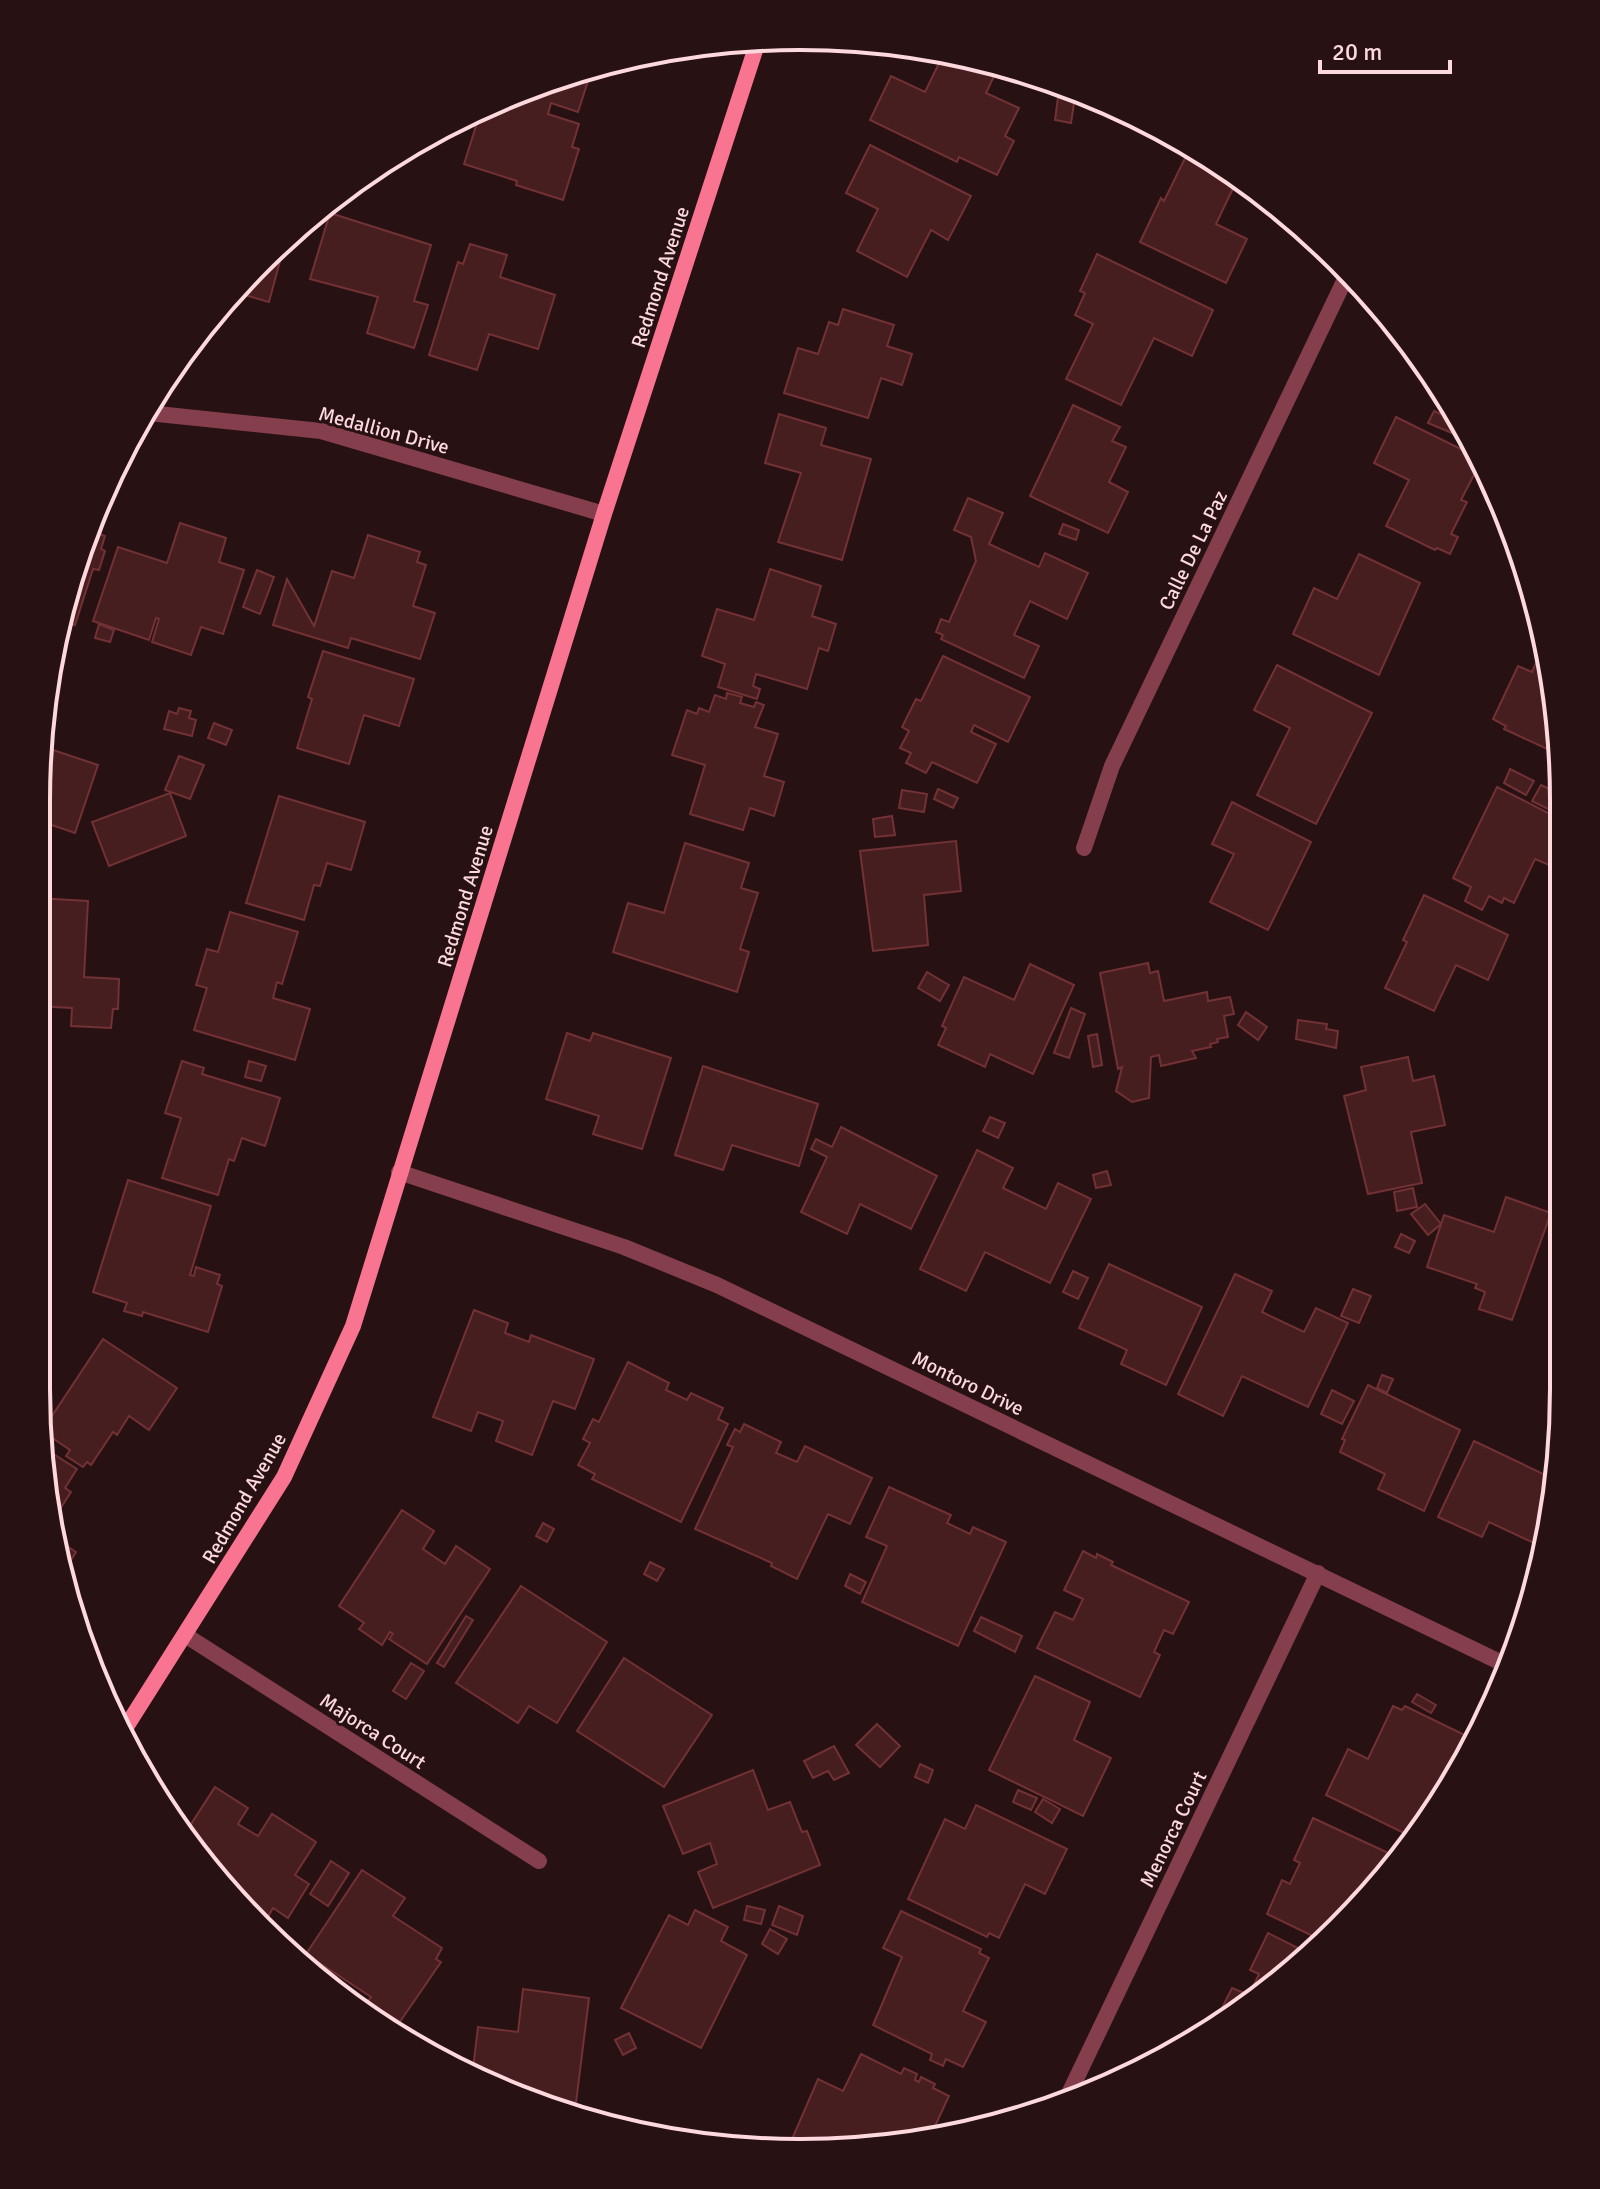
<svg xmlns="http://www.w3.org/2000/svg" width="1600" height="2189" font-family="Signika,sans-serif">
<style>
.building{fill:#471e1f;stroke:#723134;stroke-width:2}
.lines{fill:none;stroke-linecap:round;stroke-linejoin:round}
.street{stroke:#843e4c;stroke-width:16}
.secondary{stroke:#f97491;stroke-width:16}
.labels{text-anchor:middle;stroke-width:6;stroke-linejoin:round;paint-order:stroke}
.street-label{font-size:20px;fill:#fdd8dd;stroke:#271112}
.rim{fill:none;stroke:#fdd8dd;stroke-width:4}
</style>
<rect width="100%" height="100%" fill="#271112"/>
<g class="building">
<path d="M944,53L992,64L991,67L997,70L986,93L1019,108L1005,136L1014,141L997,175L959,157L957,162L870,120L891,76L925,92Z"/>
<path d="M574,73L589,78L578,112L551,103L548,114L579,124L572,147L579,149L563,200L516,185L517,181L464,164L482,107Z"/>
<path d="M1060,83L1076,90L1071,123L1055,120Z"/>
<path d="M870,145L971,196L948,240L931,230L907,277L857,251L878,209L846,193Z"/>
<path d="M1187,154L1238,178L1216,224L1247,239L1226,283L1140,242L1161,198L1164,201Z"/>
<path d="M330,213L431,245L414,301L428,305L414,348L367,333L378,297L310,279Z"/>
<path d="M470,244L507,255L500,277L555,295L538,349L489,334L477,370L429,355L458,262L463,264Z"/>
<path d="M283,250L269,302L241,294Z"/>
<path d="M1097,254L1213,310L1192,356L1154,338L1121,405L1066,379L1093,324L1075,315L1085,293L1080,291Z"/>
<path d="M843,309L894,325L887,346L912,354L902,385L881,378L868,418L784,393L798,348L818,354L829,322L838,325Z"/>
<path d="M1073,405L1120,427L1112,441L1126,447L1109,482L1128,492L1108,533L1030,496Z"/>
<path d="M1434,411L1455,420L1458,424L1454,434L1428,423Z"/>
<path d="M779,414L826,428L821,445L871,459L842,560L778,542L801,473L765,463Z"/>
<path d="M1396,417L1477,457L1480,463L1461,500L1467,502L1451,534L1458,537L1450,554L1437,548L1435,550L1386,526L1409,480L1374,463Z"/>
<path d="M968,498L1003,513L989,544L1039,567L1045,553L1088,573L1067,619L1030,601L1014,635L1039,646L1024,678L941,639L943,635L936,632L941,619L949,622L976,561L971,537L954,530Z"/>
<path d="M180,523L226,538L219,562L244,570L223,634L201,627L191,655L152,642L159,619L156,618L149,640L93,621L118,547L167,563Z"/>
<path d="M1063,524L1079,530L1076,540L1059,534Z"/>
<path d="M94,532L105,536L101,549L105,551L99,570L93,569L75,625L59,621L62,603Z"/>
<path d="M368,535L420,552L417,562L426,565L413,606L435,613L420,659L351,638L348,648L273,625L287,579L314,626L332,571L354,578Z"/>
<path d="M1359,554L1420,583L1379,675L1293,634L1314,588L1337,599Z"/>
<path d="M770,569L821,586L812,616L836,624L828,651L819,648L807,689L756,674L753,686L760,689L757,699L718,687L725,664L702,656L717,609L754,620Z"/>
<path d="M257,570L274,577L260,614L243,607Z"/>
<path d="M99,624L114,630L110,642L95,638Z"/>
<path d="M1543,647L1557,700L1558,773L1549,769L1556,753L1504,729L1506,726L1493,719L1518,666L1532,672Z"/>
<path d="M323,651L414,679L399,726L364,715L349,764L297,748L312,699L308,697Z"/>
<path d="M943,656L1030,697L1008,742L974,725L971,732L996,744L977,783L932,762L926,773L906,763L911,753L900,748L909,731L902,727L916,699L921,701Z"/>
<path d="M1277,665L1372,713L1316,824L1257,795L1290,728L1254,710Z"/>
<path d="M727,693L742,697L740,703L754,707L756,702L764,705L755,727L778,734L764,776L784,782L774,816L750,808L743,830L690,814L705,765L672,755L687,710L697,714L699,708L709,712L715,695L726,699Z"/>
<path d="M179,708L191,711L189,718L196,720L192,736L164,729L169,711L177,714Z"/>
<path d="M214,723L232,730L226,745L208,738Z"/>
<path d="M38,745L98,765L75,833L37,820Z"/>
<path d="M179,756L204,765L190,799L165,790Z"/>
<path d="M1510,769L1534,781L1526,795L1504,783Z"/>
<path d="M1541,785L1558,793L1550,810L1532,801Z"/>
<path d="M1497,787L1558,818V859L1554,867L1535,859L1514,903L1504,898L1502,903L1489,896L1482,910L1465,901L1471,887L1453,878Z"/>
<path d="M938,789L958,798L953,808L934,799Z"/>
<path d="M902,790L927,794L924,812L899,808Z"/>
<path d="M170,793L186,836L109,866L92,822Z"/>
<path d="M279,796L365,822L351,870L327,863L320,886L314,885L304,920L246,903Z"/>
<path d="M1232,802L1311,842L1268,930L1210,902L1234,854L1212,844Z"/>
<path d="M892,816L895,835L875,837L873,819Z"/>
<path d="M956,841L961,891L924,895L928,945L873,951L860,851Z"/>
<path d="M685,843L749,863L741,888L758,893L740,949L749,952L737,992L613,952L628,903L664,913Z"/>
<path d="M1424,895L1508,935L1488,980L1456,965L1434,1011L1385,988L1407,942L1403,940Z"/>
<path d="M37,898L88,901L84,977L119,979L118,1009H113L111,1028L71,1026L72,1008L37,1006Z"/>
<path d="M230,912L298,932L282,984L277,982L273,998L310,1009L295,1060L194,1030L207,988L196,985L207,949L218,952Z"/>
<path d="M1148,963L1150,973L1158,971L1164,1001L1207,992L1208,1001L1230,997L1234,1014L1224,1016L1228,1037L1217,1039L1218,1042L1210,1044L1211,1047L1192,1051L1196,1058L1161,1066L1159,1055L1151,1057L1149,1098L1132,1102L1116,1091L1122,1067L1118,1069L1100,973Z"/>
<path d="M1030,964L1074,985L1033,1074L990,1054L985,1067L938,1045L946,1028L942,1026L964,977L1014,1000Z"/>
<path d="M927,972L949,985L940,1001L918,988Z"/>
<path d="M1071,1008L1085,1014L1069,1058L1054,1053Z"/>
<path d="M1246,1012L1267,1027L1258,1040L1238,1025Z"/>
<path d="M1298,1020L1327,1024L1326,1029L1338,1031L1336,1048L1296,1039Z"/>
<path d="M567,1033L590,1041L593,1033L671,1058L642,1149L593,1134L599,1116L546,1099Z"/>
<path d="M1097,1034L1102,1065L1093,1067L1088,1036Z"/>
<path d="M1408,1057L1413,1081L1434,1076L1445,1125L1411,1132L1422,1183L1368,1194L1344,1096L1366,1090L1361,1067Z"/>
<path d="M182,1061L204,1068L202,1074L280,1098L265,1146L242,1138L234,1161L229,1159L218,1195L162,1178L181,1118L165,1113Z"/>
<path d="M249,1061L266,1066L261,1081L245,1077Z"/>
<path d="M703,1066L818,1104L799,1166L732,1145L723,1170L675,1155Z"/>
<path d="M990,1117L1005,1123L998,1138L983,1131Z"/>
<path d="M841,1127L937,1176L911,1229L860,1204L847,1234L801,1212L827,1157L811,1149L816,1139L832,1147Z"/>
<path d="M977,1150L1013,1168L1003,1188L1046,1209L1058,1183L1091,1199L1050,1283L985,1252L966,1291L920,1269Z"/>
<path d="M1107,1171L1111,1185L1096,1188L1093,1175Z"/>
<path d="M128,1180L211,1206L190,1275L194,1276L196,1267L220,1275L217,1284L222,1286L208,1332L143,1312L142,1316L124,1311L127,1303L93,1292Z"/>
<path d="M1413,1188L1417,1207L1397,1211L1394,1192Z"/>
<path d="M1506,1197L1551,1213L1512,1320L1479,1309L1485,1292L1475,1288L1477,1284L1427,1267L1444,1215L1494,1232Z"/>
<path d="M1425,1204L1441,1224L1428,1235L1411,1214Z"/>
<path d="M1401,1234L1415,1241L1409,1253L1395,1247Z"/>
<path d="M1109,1264L1202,1307L1166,1385L1121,1364L1127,1350L1079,1328Z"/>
<path d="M1073,1271L1088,1278L1078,1299L1063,1292Z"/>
<path d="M1235,1274L1272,1291L1262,1312L1304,1332L1316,1308L1348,1323L1308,1407L1242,1376L1223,1416L1178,1394Z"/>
<path d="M1353,1289L1371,1296L1359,1323L1341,1316Z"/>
<path d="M474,1310L508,1323L505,1333L529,1342L531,1335L594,1359L575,1409L553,1401L532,1455L496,1441L503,1421L478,1412L471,1431L433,1417Z"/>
<path d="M103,1339L177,1388L149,1430L129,1416L117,1435L113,1432L91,1465L87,1462L83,1467L66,1456L70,1450L42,1431Z"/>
<path d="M628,1362L669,1383L666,1390L687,1400L691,1393L723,1408L718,1419L728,1424L681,1522L592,1479L595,1474L578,1465L590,1443L583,1439L593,1419L599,1422Z"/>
<path d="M1382,1375L1393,1379L1387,1393L1377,1388Z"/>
<path d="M1368,1385L1460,1430L1424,1511L1378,1489L1385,1474L1340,1452L1345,1440L1342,1439Z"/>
<path d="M1332,1390L1354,1401L1342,1424L1321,1414Z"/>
<path d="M744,1424L781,1442L776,1453L797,1462L805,1446L872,1478L850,1524L828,1514L797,1579L771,1566L772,1563L695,1529L733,1447L727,1445L735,1429L740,1432Z"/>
<path d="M1474,1441L1556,1480L1548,1524L1538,1545L1489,1522L1482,1537L1438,1517Z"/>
<path d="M44,1448L77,1469L65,1488L71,1492L53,1520Z"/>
<path d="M889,1487L951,1515L947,1523L970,1534L973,1527L1006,1542L958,1646L862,1602L887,1546L866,1537Z"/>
<path d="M402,1510L434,1531L423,1549L445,1564L456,1546L490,1569L427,1664L389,1639L393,1634L390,1632L382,1645L359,1629L364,1623L339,1606Z"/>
<path d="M543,1523L554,1529L547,1542L536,1536Z"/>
<path d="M56,1539L76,1552L61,1576Z"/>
<path d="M1083,1551L1096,1558L1097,1554L1113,1562L1111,1565L1189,1602L1173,1634L1164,1630L1154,1652L1160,1655L1140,1697L1037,1648L1055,1612L1073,1620L1083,1599L1064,1590Z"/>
<path d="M650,1562L664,1569L657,1581L644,1574Z"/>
<path d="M850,1574L866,1582L860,1594L845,1586Z"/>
<path d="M521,1586L607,1642L557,1723L529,1706L518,1723L456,1683Z"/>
<path d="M466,1616L473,1620L444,1667L437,1663Z"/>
<path d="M981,1617L1022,1636L1015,1652L974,1631Z"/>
<path d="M624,1658L712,1715L664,1787L577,1731Z"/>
<path d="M411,1663L424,1671L406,1699L393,1691Z"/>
<path d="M1035,1676L1090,1702L1074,1740L1111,1758L1083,1816L989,1770Z"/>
<path d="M1417,1694L1436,1705L1431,1713L1412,1702Z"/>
<path d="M1393,1706L1402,1710L1405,1706L1475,1740L1462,1771L1432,1813L1429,1811L1414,1838L1326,1795L1348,1749L1368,1759Z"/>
<path d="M877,1724L900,1746L880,1767L856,1745Z"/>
<path d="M834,1746L849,1773L834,1780L828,1771L813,1778L804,1761Z"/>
<path d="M920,1764L933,1770L928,1783L915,1777Z"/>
<path d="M753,1770L768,1810L790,1802L802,1832L807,1831L820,1865L713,1908L698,1872L717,1864L710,1843L683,1854L663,1806Z"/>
<path d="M215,1787L248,1808L238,1824L258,1836L272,1814L316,1842L295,1875L309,1884L288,1918L273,1908L265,1922L254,1915L184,1835Z"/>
<path d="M1018,1790L1037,1798L1031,1810L1013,1802Z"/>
<path d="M1043,1799L1060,1809L1052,1823L1035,1812Z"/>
<path d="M976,1805L1067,1849L1045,1894L1025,1884L999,1938L989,1933L987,1937L908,1899L945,1819L965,1829Z"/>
<path d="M1313,1818L1399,1858L1375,1892L1323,1941L1267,1914L1282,1880L1290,1884L1300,1863L1294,1860Z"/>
<path d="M331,1861L349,1873L328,1906L310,1894Z"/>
<path d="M362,1870L405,1898L393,1916L442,1948L436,1959L441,1962L395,2029L363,2008L371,1997L306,1954Z"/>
<path d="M747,1906L765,1910L761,1924L744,1920Z"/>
<path d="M779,1906L803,1916L797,1935L772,1925Z"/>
<path d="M695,1910L728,1927L721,1941L747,1955L701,2048L621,2008L669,1915L688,1925Z"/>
<path d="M901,1911L981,1949L979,1953L989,1958L963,2011L986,2022L963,2067L946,2059L943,2066L930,2060L932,2054L873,2025L902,1957L883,1948Z"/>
<path d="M770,1929L787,1939L778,1954L762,1944Z"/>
<path d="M1268,1933L1310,1954L1265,1995L1214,2024L1232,1988L1249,1995L1259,1974L1250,1970Z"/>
<path d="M523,1989L589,1998L576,2103L571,2102L570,2107L472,2077L478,2027L518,2032Z"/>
<path d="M629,2033L636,2048L623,2055L615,2040Z"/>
<path d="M861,2054L901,2074L904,2068L917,2074L915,2080L919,2082L921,2077L935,2084L933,2088L949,2096L929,2139L922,2140L910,2135L906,2145L899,2147L789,2146L818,2079L843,2091Z"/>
</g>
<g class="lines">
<g class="street">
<path d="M148,413L321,431L604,514"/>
<path d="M1084,848L1112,766L1348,273"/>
<path d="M399,1172L624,1247L717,1285L1506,1665"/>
<path d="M185,1635L539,1861"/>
<path d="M1065,2102L1318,1573"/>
</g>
<path class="secondary" d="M126,1727L284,1477L353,1326L604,514L759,38"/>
</g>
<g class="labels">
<g class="street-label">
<text transform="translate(660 277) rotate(-72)" y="7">Redmond Avenue</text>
<text transform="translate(384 430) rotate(15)" y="7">Medallion Drive</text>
<text transform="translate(1193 550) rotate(-64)" y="7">Calle De La Paz</text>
<text transform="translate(465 896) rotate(-73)" y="7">Redmond Avenue</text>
<text transform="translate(968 1383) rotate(26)" y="7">Montoro Drive</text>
<text transform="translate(244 1498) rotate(-60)" y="7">Redmond Avenue</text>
<text transform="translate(373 1731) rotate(33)" y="7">Majorca Court</text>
<text transform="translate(1173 1829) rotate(-64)" y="7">Menorca Court</text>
</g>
</g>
<path d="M0 0H1600V2189H0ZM800 50H800A750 750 0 0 1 1550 800V1389A750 750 0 0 1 800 2139H800A750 750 0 0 1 50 1389V800A750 750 0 0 1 800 50Z" fill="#271112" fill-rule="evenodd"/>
<path class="rim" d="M800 50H800A750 750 0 0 1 1550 800V1389A750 750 0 0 1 800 2139H800A750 750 0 0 1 50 1389V800A750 750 0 0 1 800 50Z"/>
<path d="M1320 60v12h130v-12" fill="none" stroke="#fdd8dd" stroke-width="4"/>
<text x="1332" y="60" font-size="24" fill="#fdd8dd" stroke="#271112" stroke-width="6" paint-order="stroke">20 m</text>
</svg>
